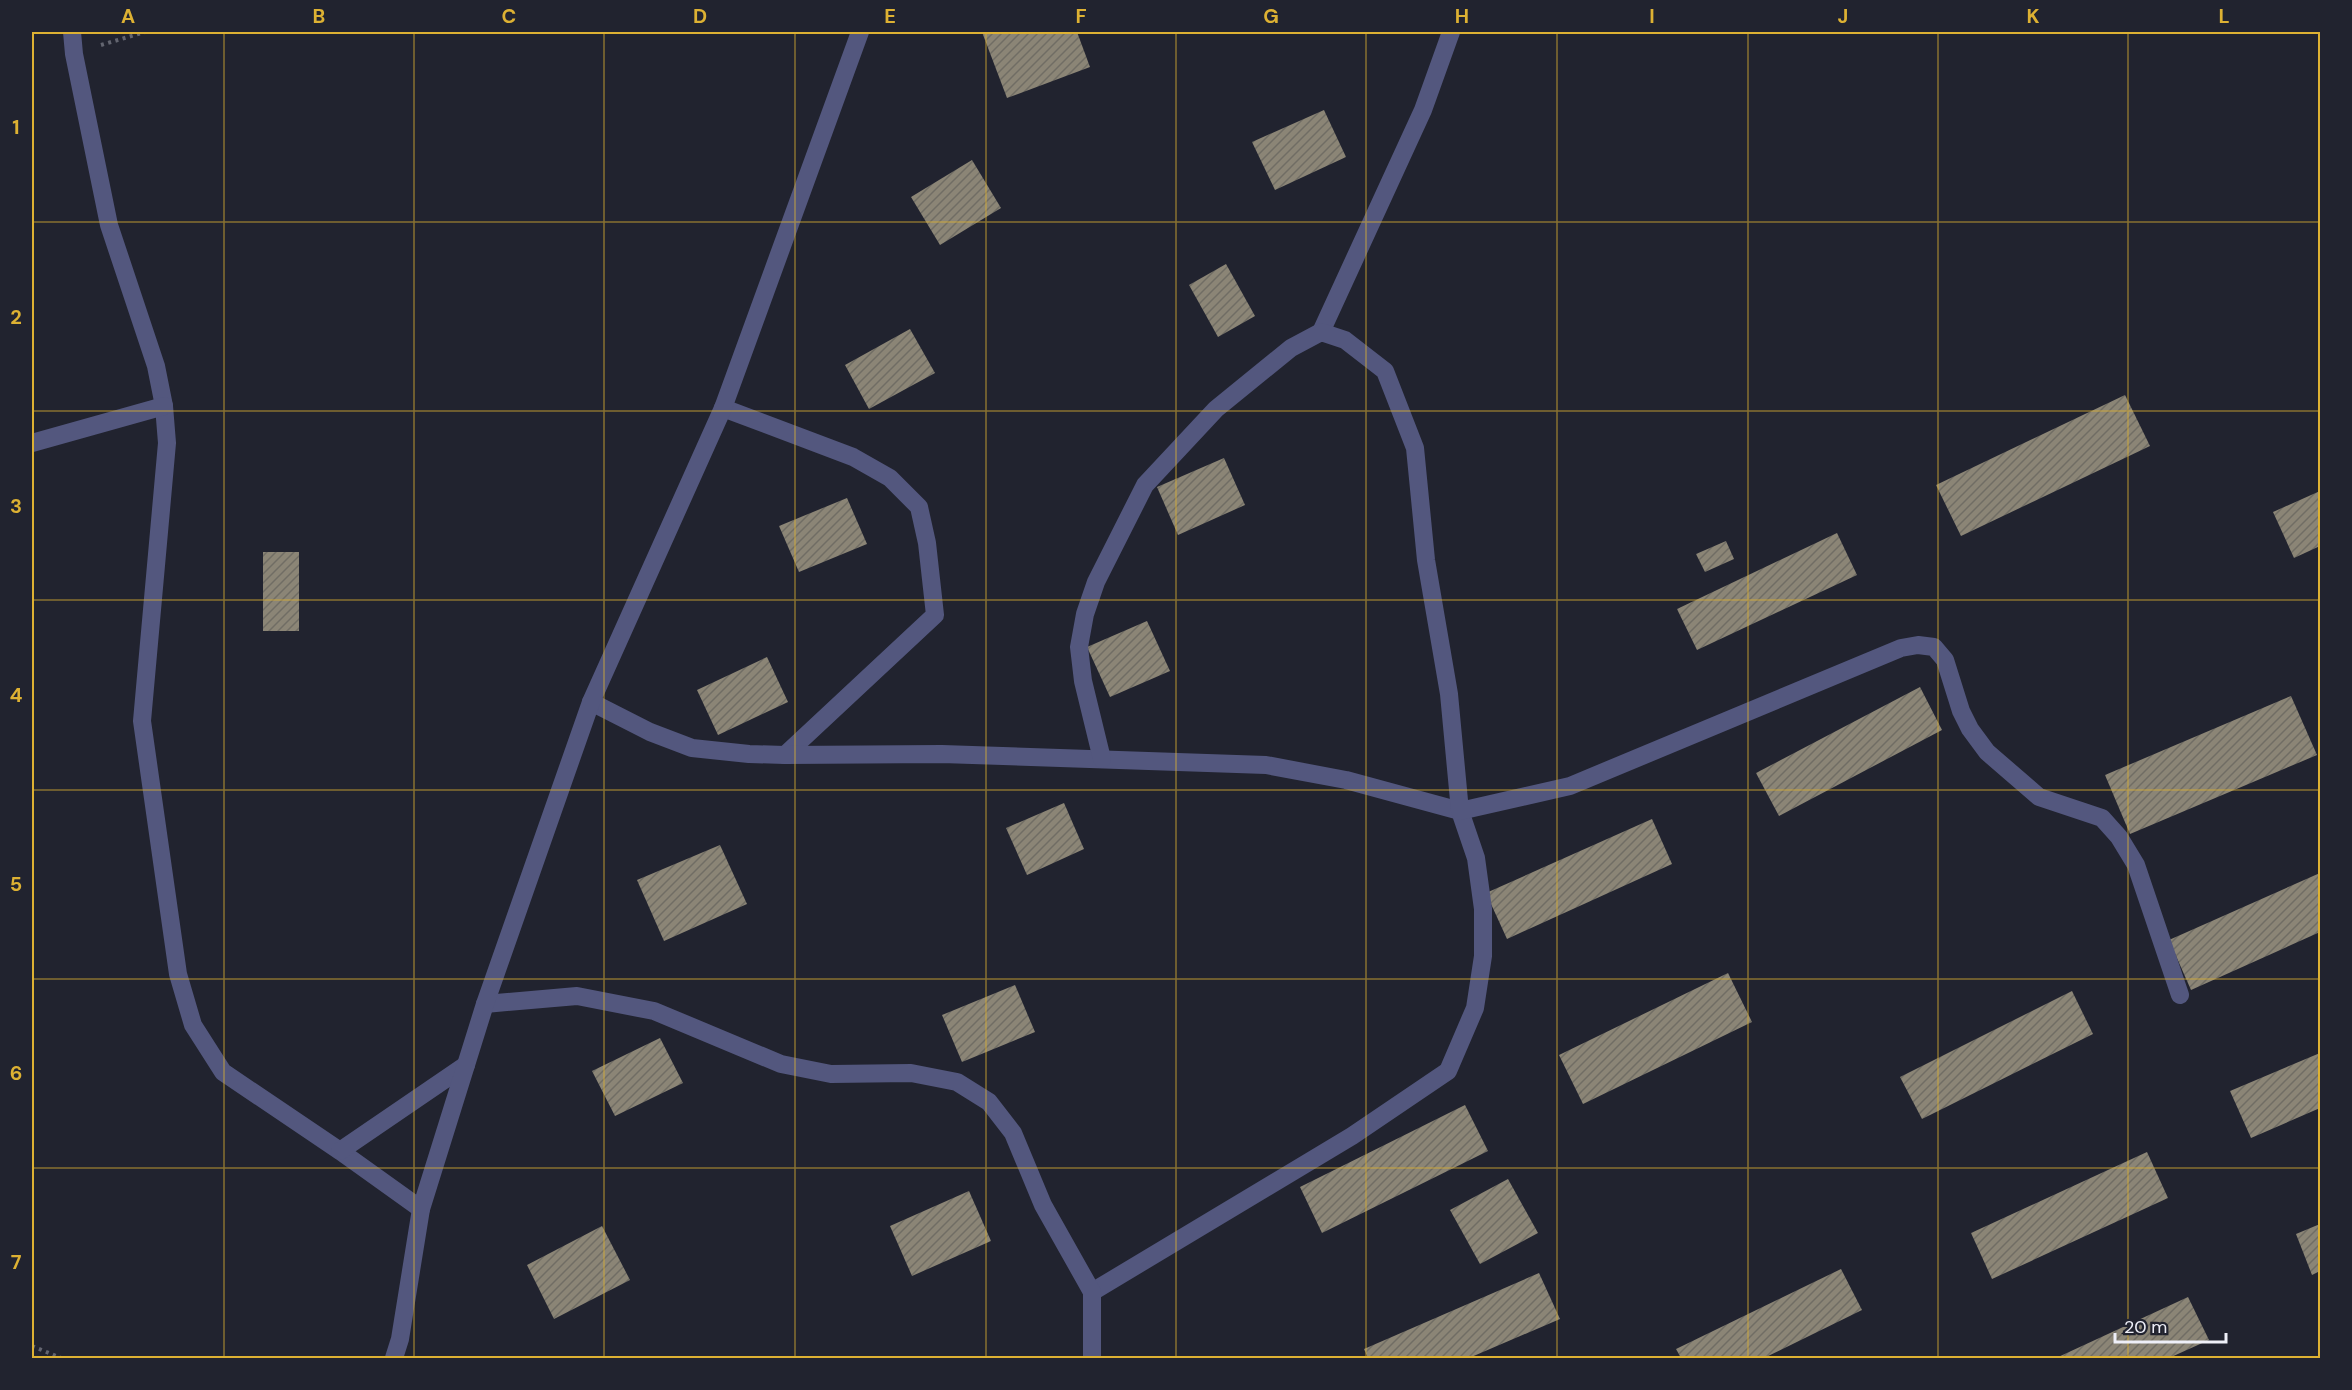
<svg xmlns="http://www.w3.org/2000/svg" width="2352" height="1390" font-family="'DM Sans',sans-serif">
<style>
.building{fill:url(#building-hatch)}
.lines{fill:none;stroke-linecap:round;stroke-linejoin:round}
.path{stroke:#636570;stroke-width:4;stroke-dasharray:3 4.5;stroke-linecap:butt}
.minor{stroke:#53577e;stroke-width:18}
.grid{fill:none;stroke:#ddb133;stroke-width:1.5;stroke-opacity:0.55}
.neatline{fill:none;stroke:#ddb133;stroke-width:2}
.grid-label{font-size:20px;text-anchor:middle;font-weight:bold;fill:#ddb133}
</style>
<defs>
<pattern id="building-hatch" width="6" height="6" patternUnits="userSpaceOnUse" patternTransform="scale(1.5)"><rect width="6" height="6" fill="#8b8576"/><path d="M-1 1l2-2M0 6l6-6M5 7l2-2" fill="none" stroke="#706d64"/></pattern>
</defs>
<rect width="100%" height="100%" fill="#21232f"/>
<g class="building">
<path d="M982,32H1077L1090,67L1007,98Z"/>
<path d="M1324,110L1346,157L1275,190L1252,142Z"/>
<path d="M972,160L1001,208L940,245L911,197Z"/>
<path d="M1226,264L1255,316L1218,337L1189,285Z"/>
<path d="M910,329L935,373L869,409L845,365Z"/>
<path d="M2125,395L2150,446L1961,536L1936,485Z"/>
<path d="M1224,458L1245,505L1178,535L1157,487Z"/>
<path d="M2320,491V546L2294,558L2273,512Z"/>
<path d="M847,498L867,544L799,572L779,526Z"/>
<path d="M1837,533L1857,575L1697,650L1677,609Z"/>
<path d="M1726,541L1734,559L1705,572L1696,554Z"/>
<rect x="263" y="552" width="36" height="79"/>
<path d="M1147,621L1170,671L1110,697L1087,647Z"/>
<path d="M767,657L788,702L718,735L697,690Z"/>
<path d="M1920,687L1942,730L1779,816L1756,773Z"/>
<path d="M2291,696L2317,755L2130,834L2105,775Z"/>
<path d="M1064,803L1084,849L1027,875L1006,828Z"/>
<path d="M1652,819L1672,864L1507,939L1486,893Z"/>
<path d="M720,845L747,904L664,941L637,880Z"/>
<path d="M2320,873V932L2191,990L2169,940Z"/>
<path d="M1728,973L1752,1022L1583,1104L1559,1055Z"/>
<path d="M1015,985L1035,1032L962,1062L942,1015Z"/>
<path d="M2072,991L2093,1034L1922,1119L1900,1077Z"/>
<path d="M660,1038L683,1083L615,1116L592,1071Z"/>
<path d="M2320,1053V1108L2251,1138L2230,1091Z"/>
<path d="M1465,1105L1488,1151L1322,1233L1300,1187Z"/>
<path d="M2147,1152L2168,1198L1992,1279L1971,1233Z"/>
<path d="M1508,1179L1538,1233L1480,1264L1450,1210Z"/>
<path d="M969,1191L991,1241L912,1276L890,1226Z"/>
<path d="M2320,1224V1271L2312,1275L2296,1234Z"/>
<path d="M602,1226L630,1280L554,1319L527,1265Z"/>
<path d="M1841,1269L1862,1310L1764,1358H1681L1676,1349Z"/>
<path d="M1539,1273L1560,1319L1469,1358H1368L1364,1349Z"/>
<path d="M2188,1297L2209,1340L2169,1358H2056Z"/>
</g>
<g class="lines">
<g class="path">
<path d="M101,45L145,32"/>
<path d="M32,1346L61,1358"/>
</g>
<g class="minor">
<path d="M72,32L74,54L109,225L156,366L164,406L167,443L142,721L178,974L193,1025L223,1072L340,1151L421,1209"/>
<path d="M1321,332L1423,110L1451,32"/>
<path d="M723,408L853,457L890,478L919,507L927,543L935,615L785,755"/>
<path d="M32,443L164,406"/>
<path d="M591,702L650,732L692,748L749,754L785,755L942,754L1266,765L1346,780L1460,811L1476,858L1483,909V956L1475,1008L1448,1071L1352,1136L1092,1292"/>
<path d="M1102,759L1083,681L1079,647L1085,614L1096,582L1145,485L1216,409L1291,348L1321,332L1345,340L1385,371L1415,448L1426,560L1449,694L1460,811L1570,786L1901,648L1918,645L1934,647L1945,660L1961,711L1970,729L1987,752L2039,797L2102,818L2119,837L2136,865L2180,995"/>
<path d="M485,1004L577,996L654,1011L781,1064L831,1074L911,1073L957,1082L989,1102L1013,1133L1043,1205L1092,1292V1358"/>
<path d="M340,1151L466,1065"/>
<path d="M394,1358L400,1339L421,1209L485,1004L591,702L723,408L860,32"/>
</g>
</g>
<path class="grid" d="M224,32V1358M414,32V1358M604,32V1358M795,32V1358M986,32V1358M1176,32V1358M1366,32V1358M1557,32V1358M1748,32V1358M1938,32V1358M2128,32V1358M32,222H2320M32,411H2320M32,600H2320M32,790H2320M32,979H2320M32,1168H2320"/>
<rect width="2352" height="1390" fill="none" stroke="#21232f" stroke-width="66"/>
<path d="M2115 1333v9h111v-9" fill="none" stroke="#eeeff8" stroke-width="3"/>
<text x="2124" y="1333" font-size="18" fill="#eeeff8" stroke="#21232f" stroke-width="4.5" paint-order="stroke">20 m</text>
<rect x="33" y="33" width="2286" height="1324" class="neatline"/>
<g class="grid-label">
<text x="128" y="23">A</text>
<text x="319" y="23">B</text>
<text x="509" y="23">C</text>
<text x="700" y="23">D</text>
<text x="890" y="23">E</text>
<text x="1081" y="23">F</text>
<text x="1271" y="23">G</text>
<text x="1462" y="23">H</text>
<text x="1652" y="23">I</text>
<text x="1843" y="23">J</text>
<text x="2033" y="23">K</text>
<text x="2224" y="23">L</text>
<text x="16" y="134">1</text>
<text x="16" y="324">2</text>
<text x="16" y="513">3</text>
<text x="16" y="702">4</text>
<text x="16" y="891">5</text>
<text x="16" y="1080">6</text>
<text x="16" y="1269">7</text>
</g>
</svg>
